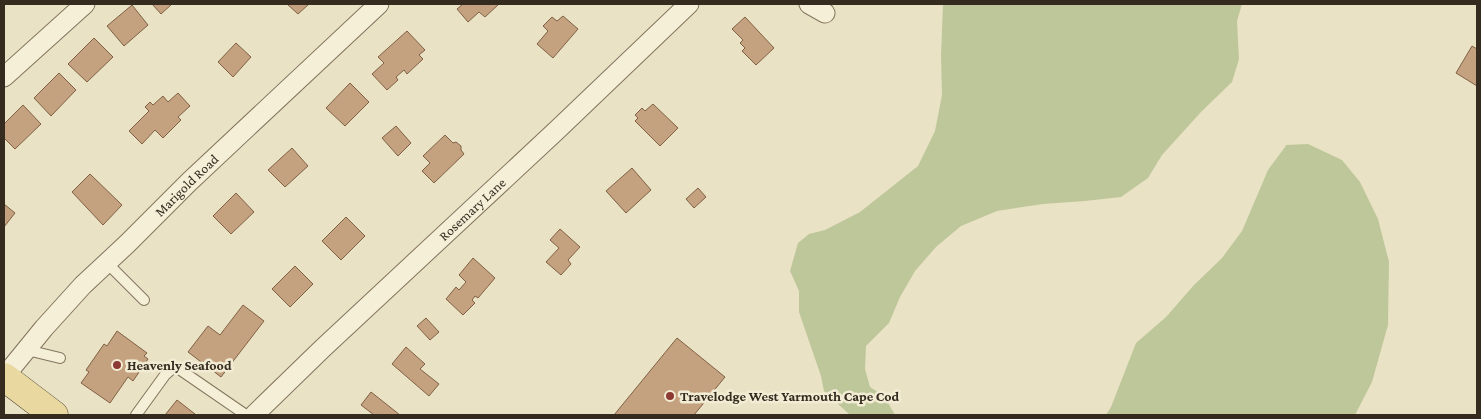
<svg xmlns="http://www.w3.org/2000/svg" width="1481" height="419" font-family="'Crimson Pro',serif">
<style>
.green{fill:#bec79a}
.building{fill:#c4a27f;stroke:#806145}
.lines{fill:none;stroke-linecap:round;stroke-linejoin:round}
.lane-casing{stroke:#83745d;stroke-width:12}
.street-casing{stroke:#83745d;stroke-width:21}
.primary-casing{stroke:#514331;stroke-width:29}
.lane{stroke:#f5efd8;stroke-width:10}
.street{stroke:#f5efd8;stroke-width:19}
.primary{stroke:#e9d9a1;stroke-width:28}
.poi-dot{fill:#8c3a33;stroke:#f2ecd4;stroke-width:2}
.labels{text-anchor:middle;stroke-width:5;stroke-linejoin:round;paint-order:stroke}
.street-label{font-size:14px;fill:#352b1f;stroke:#f2ecd4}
.poi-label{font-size:14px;font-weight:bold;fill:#352b1f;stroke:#f2ecd4;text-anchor:start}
</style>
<rect width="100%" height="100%" fill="#eae2c5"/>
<g class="green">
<path d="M943,4H1242L1237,21L1239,59L1232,82L1201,112L1162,155L1148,178L1121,197L1085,201L1043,204L997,211L961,226L936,247L915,271L900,297L889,323L866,346L865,369L870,387L884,396L895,415H850L824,391L821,376L799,312V291L790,271L798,243L809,234L825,230L860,212L918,166L935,131L942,95L941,56Z"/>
<path d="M1308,144L1342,160L1360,182L1378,219L1389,262L1388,325L1372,382L1355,415H1106L1111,407L1136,343L1166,317L1194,285L1222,258L1242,231L1268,170L1285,147L1286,145Z"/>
</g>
<g class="building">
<path d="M152,4H172L161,14Z"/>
<path d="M287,4H309L298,14Z"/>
<path d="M463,4H499L485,17L479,12L468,22L457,9Z"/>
<path d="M132,5L148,25L124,46L107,26Z"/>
<path d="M563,16L578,29L553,58L537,44L548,31L543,26L552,17L557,21Z"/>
<path d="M745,17L774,48L756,65L742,51L745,48L740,43L743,40L732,29Z"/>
<path d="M407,31L425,50L419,55L423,59L407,74L404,70L396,77L398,80L387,90L372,74L384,63L378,57Z"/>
<path d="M94,38L113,57L87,82L68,64Z"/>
<path d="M236,43L251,57L233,77L218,62Z"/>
<path d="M1472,46L1477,49V86L1456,73Z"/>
<path d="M59,73L76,90L51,116L34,98Z"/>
<path d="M350,83L369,102L345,126L326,108Z"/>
<path d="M178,93L190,106L178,117L181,120L163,138L155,130L142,144L129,131L149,111L145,107L150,102L153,105L163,96L168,102Z"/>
<path d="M653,104L678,128L660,146L635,121L638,118L635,115L642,108L645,111Z"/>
<path d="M23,105L41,124L15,149L4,138V124Z"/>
<path d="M396,126L411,143L398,156L382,138Z"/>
<path d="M445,135L453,143L456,142L461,146V150L464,154L434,183L422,171L430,163L423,156Z"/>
<path d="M292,148L308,166L285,187L268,170Z"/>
<path d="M632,168L651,190L626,213L606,191Z"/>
<path d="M90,174L122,205L103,225L72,192Z"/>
<path d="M698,188L706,197L694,208L686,199Z"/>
<path d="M236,193L254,212L231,234L213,216Z"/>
<path d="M4,204L15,213L4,227Z"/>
<path d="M346,217L365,236L341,260L322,241Z"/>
<path d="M560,229L580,247L568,260L571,264L561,275L546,262L559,248L550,240Z"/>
<path d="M473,258L495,278L478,298L475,296L472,300L475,303L463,315L446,299L456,287L459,290L466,282L459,275Z"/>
<path d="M295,266L313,284L290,307L272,289Z"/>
<path d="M243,305L264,321L221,377L188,352L208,326L220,335Z"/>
<path d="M426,318L439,332L430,340L417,326Z"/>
<path d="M117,331L147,353L144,356L148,359L133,381L128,377L110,403L81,383L89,372L86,370L104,344L107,346Z"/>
<path d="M677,338L725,377L694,415H614Z"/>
<path d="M406,347L425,364L420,369L439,384L429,396L392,364Z"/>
<path d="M371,392L400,415H374L361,405Z"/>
<path d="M177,400L195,414L193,415H165Z"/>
</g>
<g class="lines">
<defs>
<g id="lane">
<path d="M107,263L144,300"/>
<path d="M27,350L60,358"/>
<path d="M136,415L165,375L173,368L179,369L246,415"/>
</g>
<g id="street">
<path d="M809,4L825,13"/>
<path d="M4,77L85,4"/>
<path id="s1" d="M4,377L44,328L83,285L127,244L189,182L379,4"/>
<path id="s2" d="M254,415L323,348L557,130L689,4"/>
</g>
<path id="primary" d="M4,377L54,415"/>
</defs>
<use href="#lane" class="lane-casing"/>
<use href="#street" class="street-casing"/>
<use href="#primary" class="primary-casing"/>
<use href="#lane" class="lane"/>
<use href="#street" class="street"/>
<use href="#primary" class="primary"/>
</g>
<g class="poi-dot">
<circle cx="117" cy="365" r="5"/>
<circle cx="670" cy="396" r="5"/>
</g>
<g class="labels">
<g class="street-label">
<text dy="5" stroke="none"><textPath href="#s1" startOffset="265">Marigold Road</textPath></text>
<text dy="5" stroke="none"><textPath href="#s2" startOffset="300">Rosemary Lane</textPath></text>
</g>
<g class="poi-label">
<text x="127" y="370">Heavenly Seafood</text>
<text x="680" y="401">Travelodge West Yarmouth Cape Cod</text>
</g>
</g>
<rect width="1481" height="419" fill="none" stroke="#352b1f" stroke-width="10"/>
</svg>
